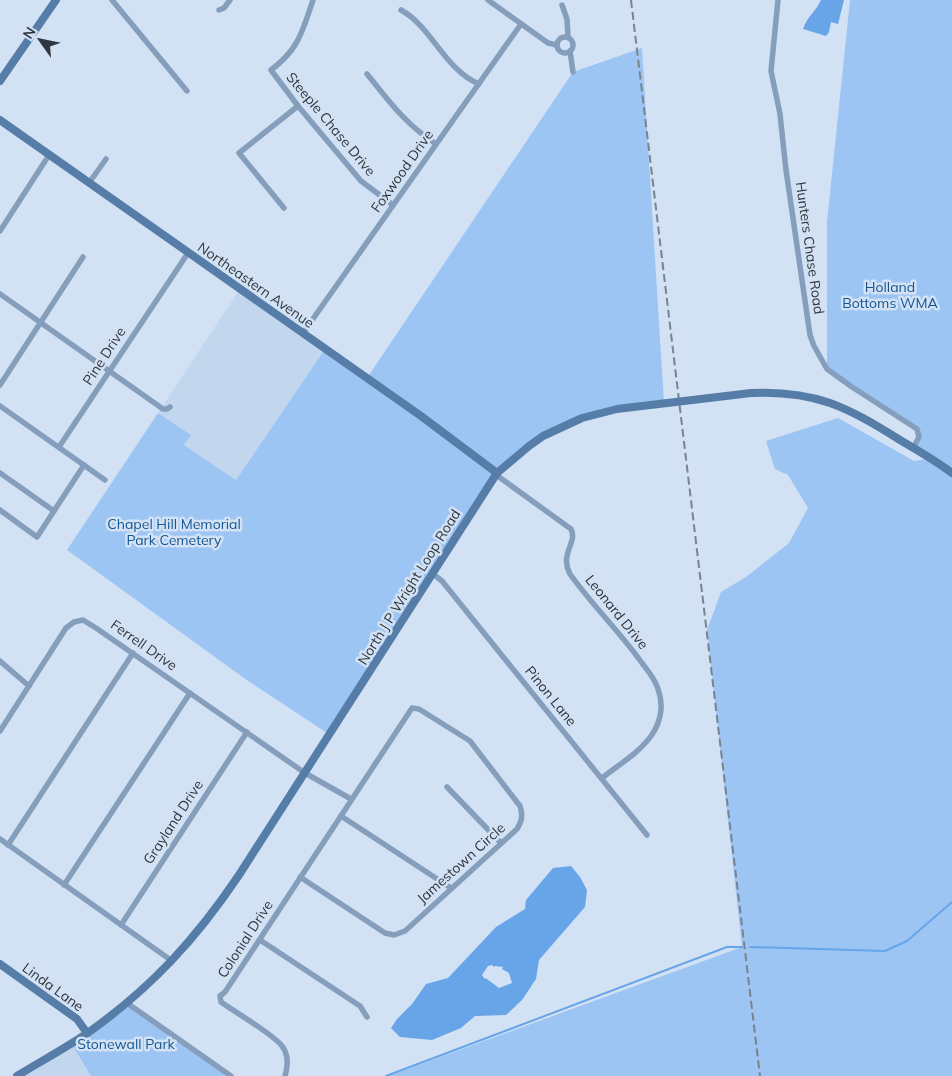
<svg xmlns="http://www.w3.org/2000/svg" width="952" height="1076" font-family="Mulish,sans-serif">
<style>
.built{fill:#c2d6ed}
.green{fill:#9cc5f4}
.water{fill:#68a5e8;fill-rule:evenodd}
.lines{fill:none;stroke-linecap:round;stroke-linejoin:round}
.stream{stroke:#68a5e8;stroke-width:2}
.street{stroke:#849ebc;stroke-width:5.5}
.secondary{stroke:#567da8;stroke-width:8}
.rail{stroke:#78838e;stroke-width:2;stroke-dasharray:8 4;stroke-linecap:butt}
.secondary-bridge{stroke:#567da8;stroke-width:8}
.labels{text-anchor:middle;stroke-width:5;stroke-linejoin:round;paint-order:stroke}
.street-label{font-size:14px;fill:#30363d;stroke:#d2e2f4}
.park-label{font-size:14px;fill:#155592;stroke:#d2e2f4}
</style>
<rect width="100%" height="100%" fill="#d2e2f4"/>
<g class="built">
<path d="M240,289L325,349L236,480L184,445L191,435L158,413Z"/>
<path d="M71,1043L91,1076H17Z"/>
</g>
<g class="green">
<path d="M850,0H952V1076H388L742,947L707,630L721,592L746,577L789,543L808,508L788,475L775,469L766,441L838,418L914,461L932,458L915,447L919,437L917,429L827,369V222Z"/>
<path d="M642,48L664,403L599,414L543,436L497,473L330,735L244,678L67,550L158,413L191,435L184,445L236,480L325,349L367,378L573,72Z"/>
<path d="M127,1003L231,1076H91L71,1043Z"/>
</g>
<g class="water">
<path d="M821,0H844L838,24L831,22L829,32L826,36L803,29C808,15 815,13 821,0Z"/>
<path d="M571,866L580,877L587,890L585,907L539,960L536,979L522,1000L506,1015L475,1016L461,1028L432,1040L400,1037L391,1028L397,1019L412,1004L426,984L448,978L496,927L525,909L526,900L553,868ZM492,965L494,967L495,966L503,967L502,969L509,973L512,983L499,988L487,979L484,978L482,975L488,966Z"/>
</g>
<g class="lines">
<g class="stream">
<path d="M750,947L885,951L907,941L952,902"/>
<path d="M386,1076L727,947H742"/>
</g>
<g class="street">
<path d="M112,0L187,91"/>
<path d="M313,0C302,32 299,49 271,70L298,106L361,181L393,205"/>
<path d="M488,0L548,43L557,45"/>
<path d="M778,0L771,71L780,114L786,170L810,335L814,346L827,369L852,387L917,429L919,437L913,448"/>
<path d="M562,5L567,19L568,37"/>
<path d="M219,10L224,8L230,0"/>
<path d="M401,10C432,27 444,69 479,84"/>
<circle cx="565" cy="45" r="8"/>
<path d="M570,51L573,72"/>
<path d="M367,74C390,102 405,124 436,144"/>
<path d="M89,183L106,159"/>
<path d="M284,208L239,153L298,106"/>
<path d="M0,231L49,155"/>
<path d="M0,294L163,409H167L170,407"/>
<path d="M303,333L521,24"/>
<path d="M0,385L83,257"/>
<path d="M0,406L105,480"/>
<path d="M59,447L188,253"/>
<path d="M0,473L54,511"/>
<path d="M497,473L499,477L571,529C578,543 559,553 570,574C592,605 620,632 642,663C648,671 655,679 658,689C664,705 661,722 651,736C639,753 618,765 602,778"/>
<path d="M0,510L37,537L84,465"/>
<path d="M433,574L442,581L647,835"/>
<path d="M0,661L29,686"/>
<path d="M0,731L66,628L74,622L83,620L96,628L305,773L351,799"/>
<path d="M447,787L501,843"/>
<path d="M341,816L451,888"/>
<path d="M0,839L172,961"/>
<path d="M8,845L133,653"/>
<path d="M64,885L190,693"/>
<path d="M121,925L247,732"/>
<path d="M260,940L360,1006L367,1017"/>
<path d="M127,1003L231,1076"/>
<path d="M285,1076C288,1066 289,1055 282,1046C272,1033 236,1013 221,1002L220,996L225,992L412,708L419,709L470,741L520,806C523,815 522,821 517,829L405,931L394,935L385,933L300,877"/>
</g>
<g class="secondary">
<path d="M0,81L56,0"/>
<path d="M0,120L421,416L497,473L239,875C196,939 152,987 89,1032C66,1048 41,1061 17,1076"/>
<path d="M751,393C816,390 847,407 900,440C917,450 935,460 952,473"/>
<path d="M0,964L77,1019L87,1033"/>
</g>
<path class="rail" d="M631,0L760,1076"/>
<path class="secondary-bridge" d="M497,473L529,446L543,436L582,418L617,409L751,393"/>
</g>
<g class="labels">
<g class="street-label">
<text transform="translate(331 124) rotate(50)" y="5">Steeple Chase Drive</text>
<text transform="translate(402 171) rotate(-55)" y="5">Foxwood Drive</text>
<text transform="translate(810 248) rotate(82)" y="5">Hunters Chase Road</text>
<text transform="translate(256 285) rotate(35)" y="5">Northeastern Avenue</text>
<text transform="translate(104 356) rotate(-57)" y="5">Pine Drive</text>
<text transform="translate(409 587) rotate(-58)" y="5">North J P Wright Loop Road</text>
<text transform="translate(617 612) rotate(51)" y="5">Leonard Drive</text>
<text transform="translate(144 645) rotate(35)" y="5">Ferrell Drive</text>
<text transform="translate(551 696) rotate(51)" y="5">Pinon Lane</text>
<text transform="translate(173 822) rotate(-57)" y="5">Grayland Drive</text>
<text transform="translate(461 863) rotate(-42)" y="5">Jamestown Circle</text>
<text transform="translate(245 939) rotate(-57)" y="5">Colonial Drive</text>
<text transform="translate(53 987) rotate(36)" y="5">Linda Lane</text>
</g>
<g class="park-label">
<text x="890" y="292">Holland<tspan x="890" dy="16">Bottoms WMA</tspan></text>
<text x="174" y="529">Chapel Hill Memorial<tspan x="174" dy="16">Park Cemetery</tspan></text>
<text x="126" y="1049">Stonewall Park</text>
</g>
</g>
<g transform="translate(40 40) rotate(303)" stroke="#d2e2f4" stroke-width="4" paint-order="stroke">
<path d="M0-4L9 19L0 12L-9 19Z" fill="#30363d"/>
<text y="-8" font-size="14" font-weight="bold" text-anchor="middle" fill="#30363d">N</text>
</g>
</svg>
